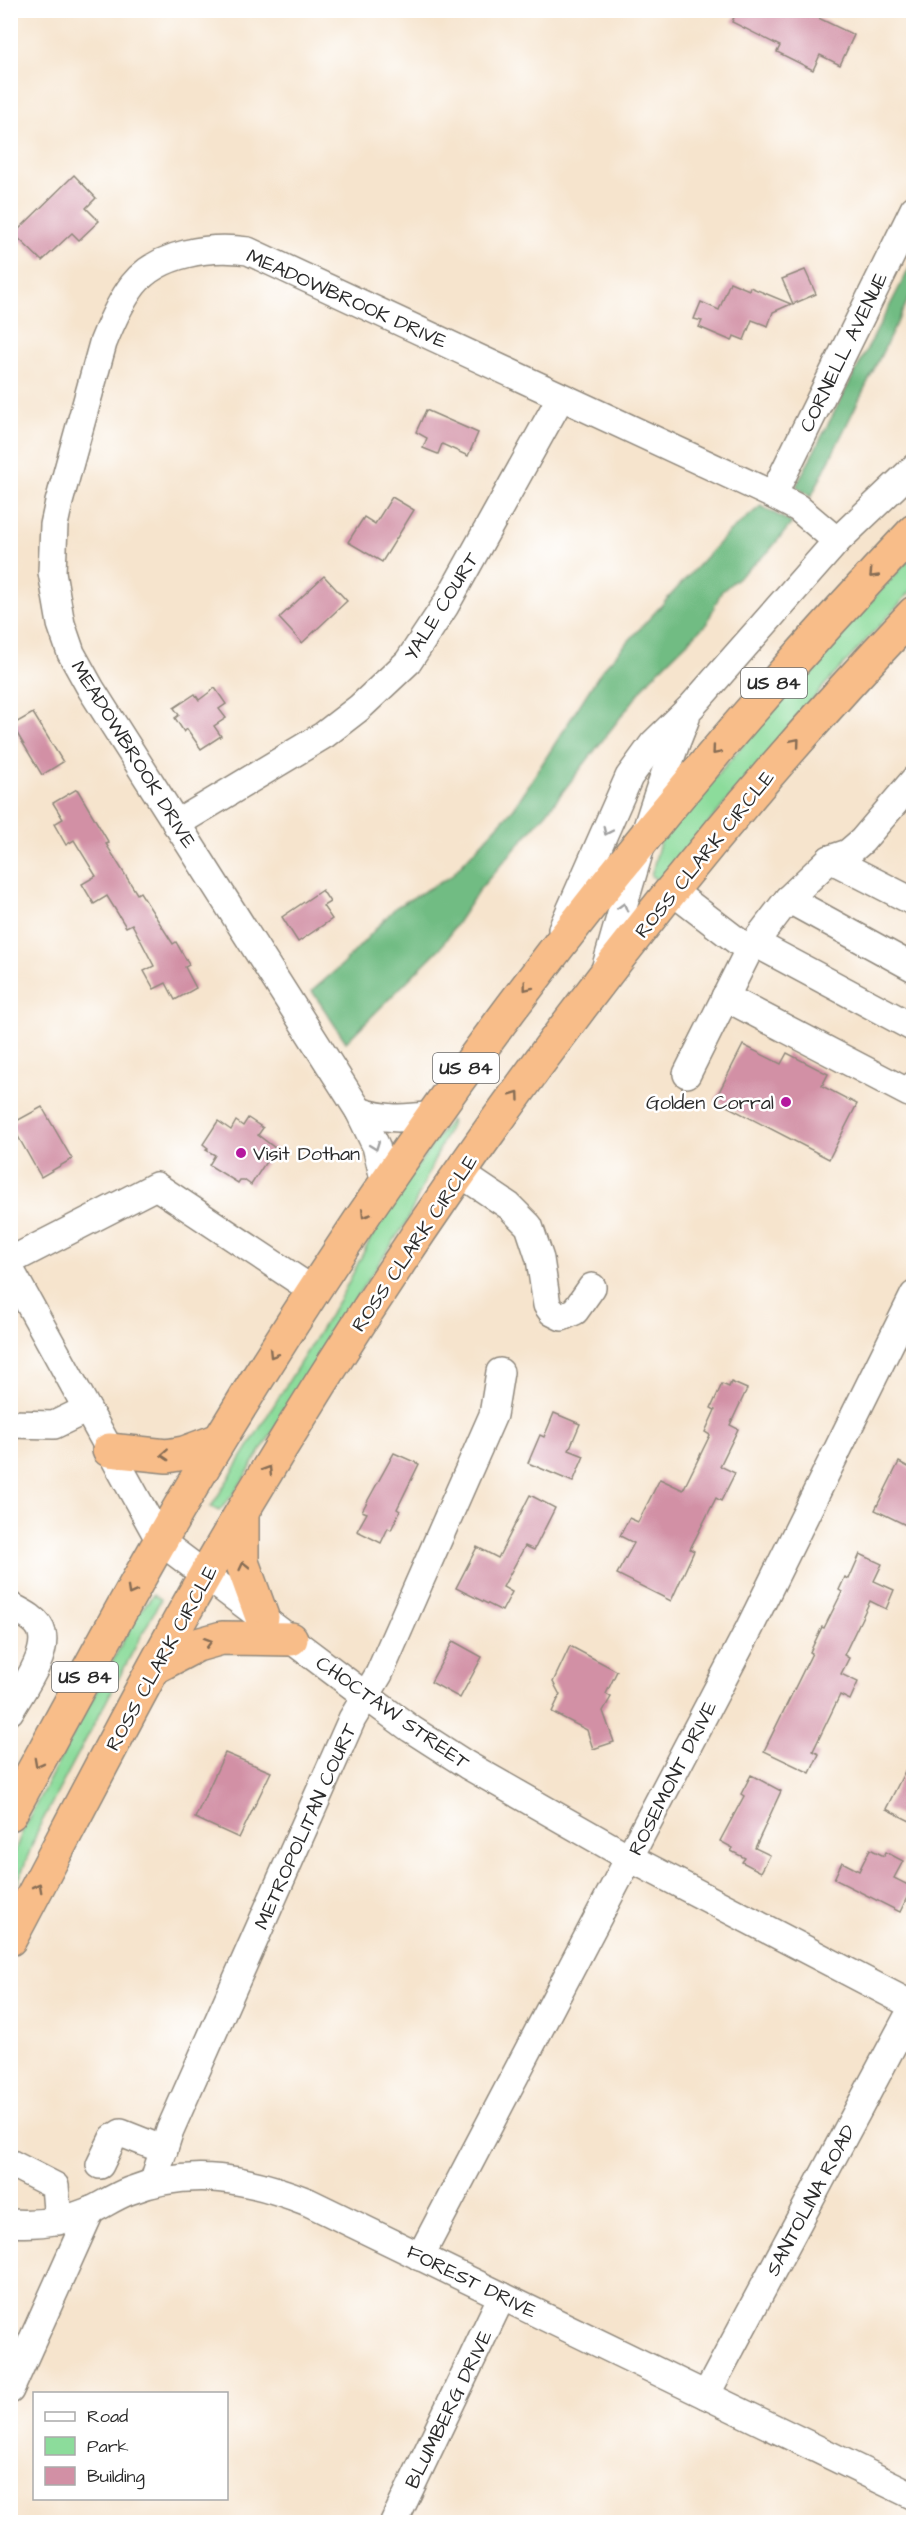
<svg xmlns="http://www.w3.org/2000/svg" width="924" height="2533" font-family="'Architects Daughter',sans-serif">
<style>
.green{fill:#8cdc9b;stroke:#5c8463;stroke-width:1.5}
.forest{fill:#71bc83;stroke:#4e7457;stroke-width:1.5}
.building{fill:#d290a5}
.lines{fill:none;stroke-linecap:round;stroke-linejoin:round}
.minor-casing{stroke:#90887c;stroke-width:30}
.highway-casing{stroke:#90887c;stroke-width:36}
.minor{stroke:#fff;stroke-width:27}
.highway{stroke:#f8bd89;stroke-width:33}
.oneway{stroke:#876d55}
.oneway2{stroke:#a0a0a0}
.poi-dot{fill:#b5179e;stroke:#fff;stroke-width:2}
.labels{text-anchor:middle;stroke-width:5;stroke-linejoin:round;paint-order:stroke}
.shield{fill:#fff;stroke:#6b6b6b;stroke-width:1.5}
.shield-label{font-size:18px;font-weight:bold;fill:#2b2b2b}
.street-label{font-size:20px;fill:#2b2b2b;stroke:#fff}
.poi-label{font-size:20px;fill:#2b2b2b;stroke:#fff;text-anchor:end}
</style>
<rect width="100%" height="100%" fill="#fff"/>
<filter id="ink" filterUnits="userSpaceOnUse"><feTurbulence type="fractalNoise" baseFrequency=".0167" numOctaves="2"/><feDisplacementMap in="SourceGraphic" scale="12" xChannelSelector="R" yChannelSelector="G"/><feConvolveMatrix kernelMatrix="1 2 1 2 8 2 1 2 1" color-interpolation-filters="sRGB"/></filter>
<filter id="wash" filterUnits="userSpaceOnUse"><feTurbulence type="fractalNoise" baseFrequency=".008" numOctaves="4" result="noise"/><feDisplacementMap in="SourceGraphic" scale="24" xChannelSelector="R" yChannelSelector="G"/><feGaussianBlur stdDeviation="1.35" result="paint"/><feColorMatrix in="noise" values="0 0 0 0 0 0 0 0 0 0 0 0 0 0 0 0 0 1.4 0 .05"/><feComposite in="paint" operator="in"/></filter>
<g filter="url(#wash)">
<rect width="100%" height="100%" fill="#f6e4cd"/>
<g class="green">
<path d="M913,555V589L823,687L660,881L651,876L660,842L803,675Z"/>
<path d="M450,1120L452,1121L406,1223L353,1302L236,1491L219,1511L211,1507L342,1295L382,1216Z"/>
<path d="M153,1595L161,1599L39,1827L11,1900V1861L25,1825L137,1615Z"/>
</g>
<g class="forest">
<path d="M913,261V290L811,497L796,486Z"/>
<path d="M761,506L792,523L768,552L721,592L707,623L650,679L547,812L479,890L441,947L346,1042L312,991L343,964L396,907L450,877L514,808L602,670L727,534Z"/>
</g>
<g id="blocks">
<g class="building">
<path d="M737,10H802L854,35L840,65L820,55L813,70L777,52L780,46L732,22Z"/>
<path d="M74,175L96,198L86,208L99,221L79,240L72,233L42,261L14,234Z"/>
<path d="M805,270L816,294L793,304L782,279Z"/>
<path d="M730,282L749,290L750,287L791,304L773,312L768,326L752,320L744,340L734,336L732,341L699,327L702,321L694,319L701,302L719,310Z"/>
<path d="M426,410L478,433L468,456L442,444L438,454L423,448L427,438L416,432Z"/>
<path d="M392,497L414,510L382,562L348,542L364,517L375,524Z"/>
<path d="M324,576L347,601L302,643L279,618Z"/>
<path d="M215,688L226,704L219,709L226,718L214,726L221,736L201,749L187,729L184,732L175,718L179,715L174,708L195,694L199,700Z"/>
<path d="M33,713L63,762L42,775L12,725Z"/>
<path d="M77,789L109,843L106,844L137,894L140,892L173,944L176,942L189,965L185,967L196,988L175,1000L166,983L154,989L144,971L154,966L132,924L126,927L107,896L94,904L82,884L96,876L74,840L66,845L54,824L63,819L53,803Z"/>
<path d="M322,890L330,902L323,906L332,919L298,942L282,917Z"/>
<path d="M743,1045L781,1064L787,1053L828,1074L822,1086L857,1104L829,1159L715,1100Z"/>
<path d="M42,1107L72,1159L41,1177L11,1124Z"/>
<path d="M248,1118L263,1128L258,1135L275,1148L251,1185L244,1180H240L238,1183L209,1165L215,1155L206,1150L208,1148L203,1144L218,1121L231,1130L236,1121L243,1126Z"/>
<path d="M731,1382L747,1389L730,1425L738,1429L720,1466L735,1473L721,1501L716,1498L690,1549L694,1551L671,1601L617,1574L634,1543L620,1536L629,1518L638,1522L660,1479L683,1490L710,1435L705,1432L715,1410L711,1408L722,1384L729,1387Z"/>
<path d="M554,1413L580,1424L569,1450L584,1456L573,1482L528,1463L540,1435L544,1437Z"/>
<path d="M394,1453L419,1464L397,1509L400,1511L391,1530L388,1528L381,1543L357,1531L367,1513L362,1511Z"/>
<path d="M899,1462L914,1470V1529L875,1510Z"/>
<path d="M530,1495L555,1508L534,1550L525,1546L503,1587L512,1592L502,1611L456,1588L477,1547L498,1558Z"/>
<path d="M860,1554L882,1564L874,1581L894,1590L886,1609L870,1601L844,1655L849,1658L841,1674L858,1682L850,1700L840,1695L813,1751L819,1754L810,1773L764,1751L812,1653L810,1652L822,1627L824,1628L842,1592L839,1590L845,1577L849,1579Z"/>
<path d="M453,1641L482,1657L460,1698L431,1682Z"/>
<path d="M570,1646L617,1671L606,1694L611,1697L603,1711L614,1742L593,1749L587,1730L552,1712L560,1695L553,1682Z"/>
<path d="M225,1753L271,1772L239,1838L195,1818Z"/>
<path d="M914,1753V1823L886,1809Z"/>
<path d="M751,1775L781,1791L755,1848L770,1855L761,1872L742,1862L745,1858L731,1851L733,1848L720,1841L744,1796L741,1794Z"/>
<path d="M870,1849L884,1856L886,1852L903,1861L894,1878L912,1887L900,1912L834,1879L842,1862L859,1871Z"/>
</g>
</g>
</g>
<g filter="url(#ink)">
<use href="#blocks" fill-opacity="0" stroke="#90887c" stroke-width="1.5"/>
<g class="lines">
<defs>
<g id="minor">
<path d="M773,495L914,209"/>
<path d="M914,780L862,841L848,853L830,859L914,902"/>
<path d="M176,824L324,735L359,708L408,662L445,606L561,397"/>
<path d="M672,891L749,950L687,1074"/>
<path d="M788,899L830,859"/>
<path d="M562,929L629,777L653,744L692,706L837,541L914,468"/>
<path d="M755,943L914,1028"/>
<path d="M749,950L788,899L914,968"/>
<path d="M604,973C629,887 652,801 686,718"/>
<path d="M725,997L909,1093L914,1085"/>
<path d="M359,1111C386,1120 403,1119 431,1115"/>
<path d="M460,1173L509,1206L529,1226L540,1259L547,1305L552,1312L562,1317L575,1311L592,1287"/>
<path d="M385,1183L376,1146L359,1111L91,689L71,653L61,624L52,572L54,525L59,502L103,343C111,323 120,302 133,285C159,252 211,246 248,251L773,495L798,508L837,541"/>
<path d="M10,1261L156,1186L314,1291"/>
<path d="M10,1269L160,1541L366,1696L411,1729L467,1765L630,1858L914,2006"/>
<path d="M10,1424L54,1425L87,1409"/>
<path d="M10,1606C22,1612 39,1620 42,1633C48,1656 21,1691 10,1711"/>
<path d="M10,2163L55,2186L58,2221"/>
<path d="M100,2165L113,2138L121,2133L164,2150"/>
<path d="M153,2183L170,2130L352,1719L379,1674L493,1415L500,1372"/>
<path d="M10,2223C39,2225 66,2221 92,2210C104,2204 116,2196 129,2191C191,2167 248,2178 308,2202L914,2496"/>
<path d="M420,2257L749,1629L914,1295"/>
<path d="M10,2390L91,2210"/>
<path d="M706,2395L914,2005"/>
<path d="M394,2522L502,2296"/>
</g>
<g id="highway">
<path d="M109,1450L167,1456L184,1453L219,1440"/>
<path d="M242,1514V1562L262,1617"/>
<path d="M155,1667L197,1645L222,1638L291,1639"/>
<path d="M10,1814C78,1689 145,1563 219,1441C417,1114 650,809 914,531"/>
<path d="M10,1939C86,1796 159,1651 242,1512C432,1192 657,884 914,613"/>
</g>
</defs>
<use href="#minor" class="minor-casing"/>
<use href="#highway" class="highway-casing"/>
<use href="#minor" class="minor"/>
<use href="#highway" class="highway"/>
</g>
<defs><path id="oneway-chevron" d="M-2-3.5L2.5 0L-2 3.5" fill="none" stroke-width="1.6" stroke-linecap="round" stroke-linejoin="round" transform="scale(1.5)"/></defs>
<g class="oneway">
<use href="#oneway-chevron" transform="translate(873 574) rotate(134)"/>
<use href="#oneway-chevron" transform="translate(796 742) rotate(-50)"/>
<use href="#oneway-chevron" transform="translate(716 751) rotate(130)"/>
<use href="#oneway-chevron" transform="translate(527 987) rotate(128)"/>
<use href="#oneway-chevron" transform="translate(516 1095) rotate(-54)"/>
<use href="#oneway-chevron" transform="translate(365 1214) rotate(123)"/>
<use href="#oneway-chevron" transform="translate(273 1354) rotate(122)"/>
<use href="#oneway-chevron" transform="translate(165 1455) rotate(177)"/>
<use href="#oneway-chevron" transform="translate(268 1470) rotate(-58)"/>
<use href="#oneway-chevron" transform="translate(244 1566) rotate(-103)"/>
<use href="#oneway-chevron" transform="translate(131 1591) rotate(119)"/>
<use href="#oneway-chevron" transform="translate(208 1642) rotate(-16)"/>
<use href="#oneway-chevron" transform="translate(38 1763) rotate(118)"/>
<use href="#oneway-chevron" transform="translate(38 1887) rotate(-62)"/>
</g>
<g class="oneway2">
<use href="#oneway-chevron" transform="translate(607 831) rotate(115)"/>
<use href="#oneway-chevron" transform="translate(623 907) rotate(-74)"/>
<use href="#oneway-chevron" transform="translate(375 1146) rotate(69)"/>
</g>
</g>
<g class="poi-dot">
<circle cx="786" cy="1102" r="6"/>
<circle cx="241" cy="1153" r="6"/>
</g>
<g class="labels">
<g class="shield">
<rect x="741" y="668" width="66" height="30" rx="4.5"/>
<rect x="433" y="1053" width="66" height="30" rx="4.5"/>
<rect x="52" y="1662" width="66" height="30" rx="4.5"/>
</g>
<g class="shield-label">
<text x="774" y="689">US 84</text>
<text x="466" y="1074">US 84</text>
<text x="85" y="1683">US 84</text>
</g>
<g class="street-label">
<text transform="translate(347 298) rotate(24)" y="7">MEADOWBROOK DRIVE</text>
<text transform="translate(843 352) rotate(-64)" y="7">CORNELL AVENUE</text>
<text transform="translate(441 606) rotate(-58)" y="7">YALE COURT</text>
<text transform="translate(134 754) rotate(58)" y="7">MEADOWBROOK DRIVE</text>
<text transform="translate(704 854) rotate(-51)" y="7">ROSS CLARK CIRCLE</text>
<text transform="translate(414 1243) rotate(-56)" y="7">ROSS CLARK CIRCLE</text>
<text transform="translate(161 1658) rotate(-61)" y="7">ROSS CLARK CIRCLE</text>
<text transform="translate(393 1712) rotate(35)" y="7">CHOCTAW STREET</text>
<text transform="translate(672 1778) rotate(-63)" y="7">ROSEMONT DRIVE</text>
<text transform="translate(305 1826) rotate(-66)" y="7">METROPOLITAN COURT</text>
<text transform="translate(810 2200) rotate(-62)" y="7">SANTOLINA ROAD</text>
<text transform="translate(472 2281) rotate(26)" y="7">FOREST DRIVE</text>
<text transform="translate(448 2409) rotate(-64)" y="7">BLUMBERG DRIVE</text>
</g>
<g class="poi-label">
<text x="774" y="1109">Golden Corral</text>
<text x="253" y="1160" text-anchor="start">Visit Dothan</text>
</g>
</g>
<rect width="924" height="2533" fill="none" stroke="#fff" stroke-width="36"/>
<rect x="33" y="2392" width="195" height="108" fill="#ffffff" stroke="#aaaaaa" stroke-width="1.5"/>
<rect x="45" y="2412" width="30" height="9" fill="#ffffff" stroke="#aaaaaa" stroke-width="1.5"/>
<text x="87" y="2422" font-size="18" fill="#2b2b2b">Road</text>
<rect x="45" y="2437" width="30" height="18" fill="#8cdc9b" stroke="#aaaaaa" stroke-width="1.5"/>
<text x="87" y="2452" font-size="18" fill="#2b2b2b">Park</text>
<rect x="45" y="2467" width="30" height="18" fill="#d290a5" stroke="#aaaaaa" stroke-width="1.5"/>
<text x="87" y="2482" font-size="18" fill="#2b2b2b">Building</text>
</svg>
